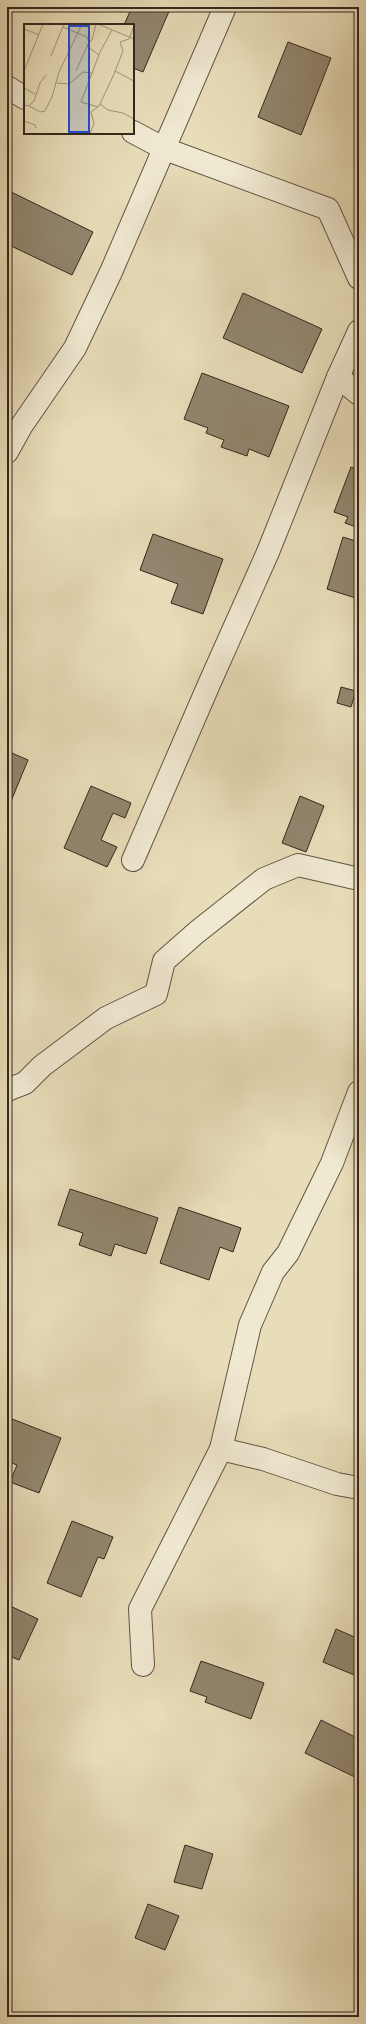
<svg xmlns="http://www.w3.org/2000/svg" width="366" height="2024" font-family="'IM FELL French Canon',serif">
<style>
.building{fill:#92866f;stroke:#34281e}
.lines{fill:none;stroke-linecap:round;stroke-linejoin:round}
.minor-casing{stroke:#615545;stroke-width:24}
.minor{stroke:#f0e9d2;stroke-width:22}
.inset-road{fill:none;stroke:#a0957b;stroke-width:1}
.view{fill:#1d4ed8;fill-opacity:0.15;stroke:#1d4ed8;stroke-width:2}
.inset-edge{fill:none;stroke:#34281e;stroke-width:2}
</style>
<rect width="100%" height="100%" fill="#e8ddb9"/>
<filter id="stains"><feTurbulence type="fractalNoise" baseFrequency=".005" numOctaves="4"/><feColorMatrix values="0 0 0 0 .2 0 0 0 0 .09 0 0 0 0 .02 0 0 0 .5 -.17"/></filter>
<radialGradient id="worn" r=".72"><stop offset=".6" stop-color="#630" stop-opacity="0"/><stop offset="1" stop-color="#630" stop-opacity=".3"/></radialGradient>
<g class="building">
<path d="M132,7H165L170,9L143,72L133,68V25H124Z"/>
<path d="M288,42L331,58L301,135L258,117Z"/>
<path d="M7,190L93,232L72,275L7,244Z"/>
<path d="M243,293L322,329L302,373L223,338Z"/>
<path d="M202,373L289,406L269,457L249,449L247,456L221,447L224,440L206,433L208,428L184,419Z"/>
<path d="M351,467L359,470V528L345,523L348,517L334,512Z"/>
<path d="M153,534L223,559L203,614L171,603L178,584L140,570Z"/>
<path d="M343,537L359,542V599L327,589Z"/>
<path d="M341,687L356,691L351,707L337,703Z"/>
<path d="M7,751L28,760L9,806L7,805Z"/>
<path d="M91,786L131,803L125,818L113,813L101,840L117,847L107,867L64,848Z"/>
<path d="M300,796L324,806L306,852L282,843Z"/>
<path d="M70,1189L158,1218L146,1254L115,1244L111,1256L79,1245L83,1233L58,1225Z"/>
<path d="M179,1207L241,1228L233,1252L220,1247L209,1280L160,1263Z"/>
<path d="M7,1417L61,1438L39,1493L10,1482L17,1465L7,1461Z"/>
<path d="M72,1521L113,1537L104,1559L98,1557L81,1597L47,1583Z"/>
<path d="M8,1605L38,1619L19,1660L7,1655Z"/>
<path d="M336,1629L359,1639V1677L323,1662Z"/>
<path d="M201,1661L264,1683L251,1719L205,1702L207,1697L190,1691Z"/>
<path d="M321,1720L359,1739V1779L305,1753Z"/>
<path d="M185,1845L213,1854L202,1889L174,1882Z"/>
<path d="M148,1904L179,1916L165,1950L135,1938Z"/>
</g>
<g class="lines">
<defs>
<g id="minor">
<path d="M7,87L25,98"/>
<path d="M133,132L165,149L328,209L359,278"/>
<path d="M338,377L359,394"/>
<path d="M7,452L22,425L75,348L111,272L225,7"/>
<path d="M133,860L210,682L268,552L338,377L359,331"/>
<path d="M7,1090L25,1083L42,1066L106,1018L156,994L164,961L197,932L264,879L298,865L359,879"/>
<path d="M359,1092L332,1163L288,1253L273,1272L250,1325L221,1449L263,1459L337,1484L359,1488"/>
<path d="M143,1665L140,1609L221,1449"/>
</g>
</defs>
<use href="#minor" class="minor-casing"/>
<use href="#minor" class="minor"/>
</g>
<g transform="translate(24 24)">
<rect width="110" height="110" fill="#e8ddb9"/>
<path class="inset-road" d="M74,0L110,15M39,3L63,13L65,18M0,5L15,11M63,22L75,31M27,32L40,0M0,47L19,0M52,47L65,18L68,16L72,0M91,47L110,57M33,59L45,60L59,48L68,49M0,64L11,70M76,80L84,86L99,89L110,95M0,81L5,82L10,77L16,59L22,51M5,82L16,88L21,87L28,73L35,48L58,0M74,83L57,78L76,28L88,6M0,97L11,101L12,104M66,110L70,99L67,88L75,82L90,50L99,27L96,18L105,15L110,2"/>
<path class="view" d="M45,2H65V108H45Z"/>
<rect width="110" height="110" class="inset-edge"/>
</g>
<rect width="366" height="2024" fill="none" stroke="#e8ddb9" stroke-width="24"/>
<rect x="8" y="8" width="350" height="2008" fill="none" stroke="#34281e" stroke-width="2"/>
<rect x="12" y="12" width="342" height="2000" fill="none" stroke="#34281e"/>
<rect width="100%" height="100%" filter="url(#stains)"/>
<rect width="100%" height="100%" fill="url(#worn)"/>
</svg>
